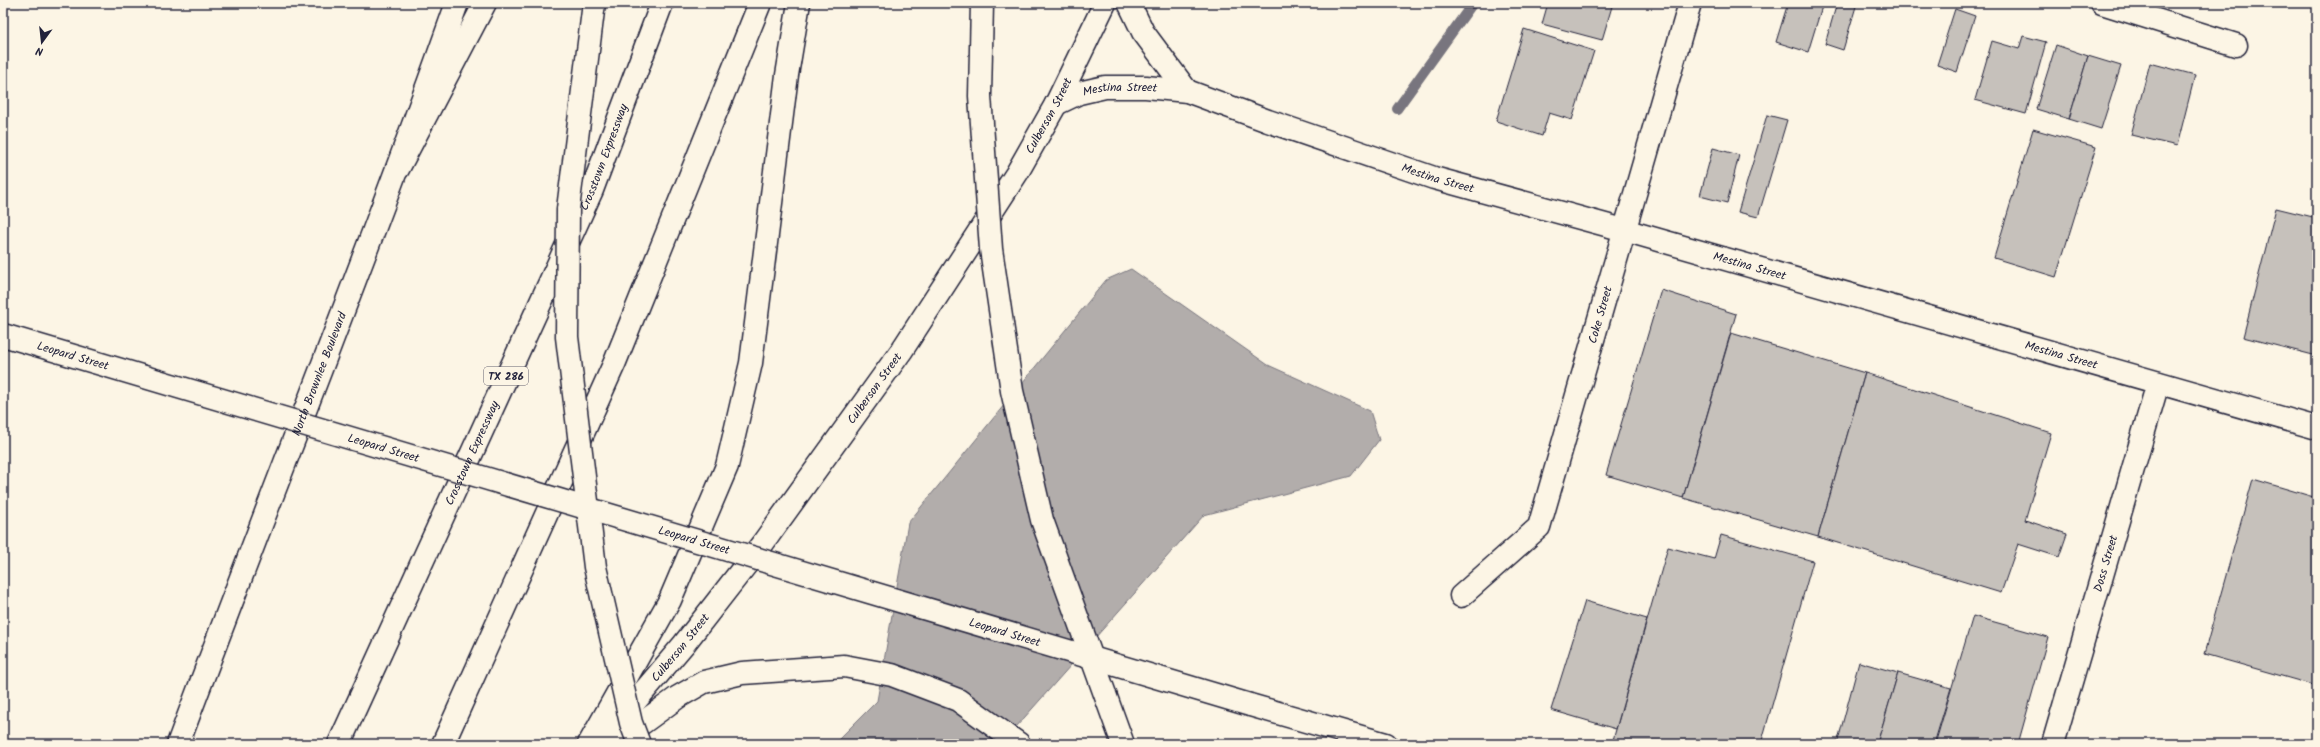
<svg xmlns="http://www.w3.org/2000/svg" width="2320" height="747" font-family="Kalam,sans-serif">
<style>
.water{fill:#b2adab;stroke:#78757e}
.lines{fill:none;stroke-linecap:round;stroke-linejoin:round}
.stream{stroke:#78757e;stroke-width:10}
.building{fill:#c6c1bb;stroke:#22223b}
.street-casing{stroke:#22223b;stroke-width:25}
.secondary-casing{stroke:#22223b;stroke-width:25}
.highway-casing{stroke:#22223b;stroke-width:25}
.street{stroke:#fcf5e5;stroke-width:22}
.secondary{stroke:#fcf5e5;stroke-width:22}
.highway{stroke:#fcf5e5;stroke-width:22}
.secondary-bridge-casing{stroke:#22223b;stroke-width:25;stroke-linecap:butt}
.highway-bridge-casing{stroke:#22223b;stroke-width:25;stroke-linecap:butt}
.secondary-bridge{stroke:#fcf5e5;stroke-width:22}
.highway-bridge{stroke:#fcf5e5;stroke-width:22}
.labels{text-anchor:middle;stroke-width:3;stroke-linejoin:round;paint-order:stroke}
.shield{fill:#fcf5e5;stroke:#63616e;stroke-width:1}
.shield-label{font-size:11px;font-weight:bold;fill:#22223b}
.street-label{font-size:12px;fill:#22223b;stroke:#fcf5e5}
</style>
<rect width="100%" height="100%" fill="#fcf5e5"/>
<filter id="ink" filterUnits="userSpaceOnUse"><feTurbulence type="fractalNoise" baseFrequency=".025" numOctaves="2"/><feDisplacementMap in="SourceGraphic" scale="8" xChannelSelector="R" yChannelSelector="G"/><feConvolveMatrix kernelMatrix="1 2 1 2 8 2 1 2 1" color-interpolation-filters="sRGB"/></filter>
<g filter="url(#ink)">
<path class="water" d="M1131,269L1268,365L1370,411L1379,440L1351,476L1204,515L1001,744H834L877,701L908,523L1106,280Z"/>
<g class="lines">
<path class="stream" d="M1397,109L1473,3"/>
</g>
<g class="building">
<path d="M1548,3H1613L1602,40L1542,24Z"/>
<path d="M1788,3H1823L1808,52L1776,42Z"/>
<path d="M1837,3H1857L1843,50L1825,44Z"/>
<path d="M1955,9L1975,16L1957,72L1937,65Z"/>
<path d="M1524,29L1594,51L1572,120L1549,113L1542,136L1496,121Z"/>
<path d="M2023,36L2046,42L2026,114L1975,100L1992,41L2019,49Z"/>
<path d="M2056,45L2088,56L2069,119L2036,109Z"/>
<path d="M2088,56L2121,66L2101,129L2069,119Z"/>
<path d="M2150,63L2195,75L2177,146L2131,135Z"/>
<path d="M1767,115L1787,120L1758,217L1738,212Z"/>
<path d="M2033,129L2096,147L2056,277L1994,258Z"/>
<path d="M1713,148L1739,155L1727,203L1700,196Z"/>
<path d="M2276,208L2317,218V356L2243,337Z"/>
<path d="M1661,290L1736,314L1683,498L1606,475Z"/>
<path d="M1731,333L1865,373L1818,537L1683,498Z"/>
<path d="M1865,373L2051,433L2025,520L2067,534L2059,557L2018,544L2001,593L1818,537Z"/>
<path d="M2253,479L2317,498V686L2204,654Z"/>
<path d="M1721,535L1813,561L1761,744H1627L1613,740L1668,547L1714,559Z"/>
<path d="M1585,601L1647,619L1616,729L1551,710Z"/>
<path d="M1973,616L2048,637L2018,744H1935Z"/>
<path d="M1859,662L1898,673L1877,744H1837Z"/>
<path d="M1898,673L1951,688L1934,744H1877Z"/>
</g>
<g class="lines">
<defs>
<g id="street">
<path d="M1129,3L1143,32L1187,91"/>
<path d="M2102,3L2236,45"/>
<path id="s1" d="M1056,104L1079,93L1105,87H1146L1187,91L1268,121L1434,178L1624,230L2317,428"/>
<path id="s2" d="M1461,596L1539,527L1690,3"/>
<path id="s3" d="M2053,744L2158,383"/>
</g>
<g id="secondary">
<path d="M1250,705L1386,744"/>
<path d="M619,740L678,697L704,682L742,673L844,666L892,675L958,700L1019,744"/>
<path id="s4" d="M178,744C270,497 369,252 457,3"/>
<path id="s5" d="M599,744L684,644L763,543L902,350L1017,173L1056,104L1105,3"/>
</g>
<g id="highway">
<path d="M398,169L485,3"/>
<path id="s6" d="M339,744L592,190L662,3"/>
<path d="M443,744L615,362L760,3"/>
<path d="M589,744L670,600L727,466L751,363L787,75L799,3"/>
</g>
</defs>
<use href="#street" class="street-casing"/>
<use href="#secondary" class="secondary-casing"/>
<use href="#highway" class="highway-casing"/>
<use href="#street" class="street"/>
<use href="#secondary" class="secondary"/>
<use href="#highway" class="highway"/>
<defs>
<g id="secondary-bridge">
<path id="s7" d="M3,335L1250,705"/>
</g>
<g id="highway-bridge">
<path d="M594,3L568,209L567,337L595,567L631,723L639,744"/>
<path d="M982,3L980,96L991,249L1012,391L1042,520L1123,744"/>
</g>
</defs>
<use href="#secondary-bridge" class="secondary-bridge-casing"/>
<use href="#highway-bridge" class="highway-bridge-casing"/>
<use href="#secondary-bridge" class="secondary-bridge"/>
<use href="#highway-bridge" class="highway-bridge"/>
</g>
</g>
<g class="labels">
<rect class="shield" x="484" y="367" width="44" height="18" rx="3"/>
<g class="shield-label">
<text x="506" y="380">TX 286</text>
</g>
<g class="street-label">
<text dy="4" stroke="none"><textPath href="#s1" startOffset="67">Mestina Street</textPath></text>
<text dy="4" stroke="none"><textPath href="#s5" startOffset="774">Culberson Street</textPath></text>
<text dy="4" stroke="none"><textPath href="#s6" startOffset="644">Crosstown Expressway</textPath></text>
<text dy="4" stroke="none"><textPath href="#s1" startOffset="400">Mestina Street</textPath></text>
<text dy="4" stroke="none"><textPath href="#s1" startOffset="724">Mestina Street</textPath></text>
<text dy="4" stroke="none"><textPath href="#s2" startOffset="325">Coke Street</textPath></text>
<text dy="4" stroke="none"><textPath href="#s7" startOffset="73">Leopard Street</textPath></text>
<text dy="4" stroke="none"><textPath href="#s1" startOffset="1048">Mestina Street</textPath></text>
<text dy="4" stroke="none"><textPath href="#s4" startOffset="396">North Brownlee Boulevard</textPath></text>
<text dy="4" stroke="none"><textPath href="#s5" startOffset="450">Culberson Street</textPath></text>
<text dy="4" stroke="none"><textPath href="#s7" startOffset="397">Leopard Street</textPath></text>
<text dy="4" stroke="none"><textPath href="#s6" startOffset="320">Crosstown Expressway</textPath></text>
<text dy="4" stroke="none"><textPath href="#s7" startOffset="721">Leopard Street</textPath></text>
<text dy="4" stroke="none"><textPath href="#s3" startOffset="188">Doss Street</textPath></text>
<text dy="4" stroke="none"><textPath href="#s7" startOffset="1045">Leopard Street</textPath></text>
<text dy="4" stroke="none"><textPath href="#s5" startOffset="126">Culberson Street</textPath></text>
</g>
</g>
<rect width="2320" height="747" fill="none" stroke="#fcf5e5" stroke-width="16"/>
<rect x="8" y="8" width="2304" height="731" fill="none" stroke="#22223b" stroke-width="1.5" filter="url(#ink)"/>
<g transform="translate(42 42) rotate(195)" stroke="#fcf5e5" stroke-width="3" paint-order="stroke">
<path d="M0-3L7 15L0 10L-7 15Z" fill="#22223b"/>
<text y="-6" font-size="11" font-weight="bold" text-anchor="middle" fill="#22223b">N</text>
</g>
</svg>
